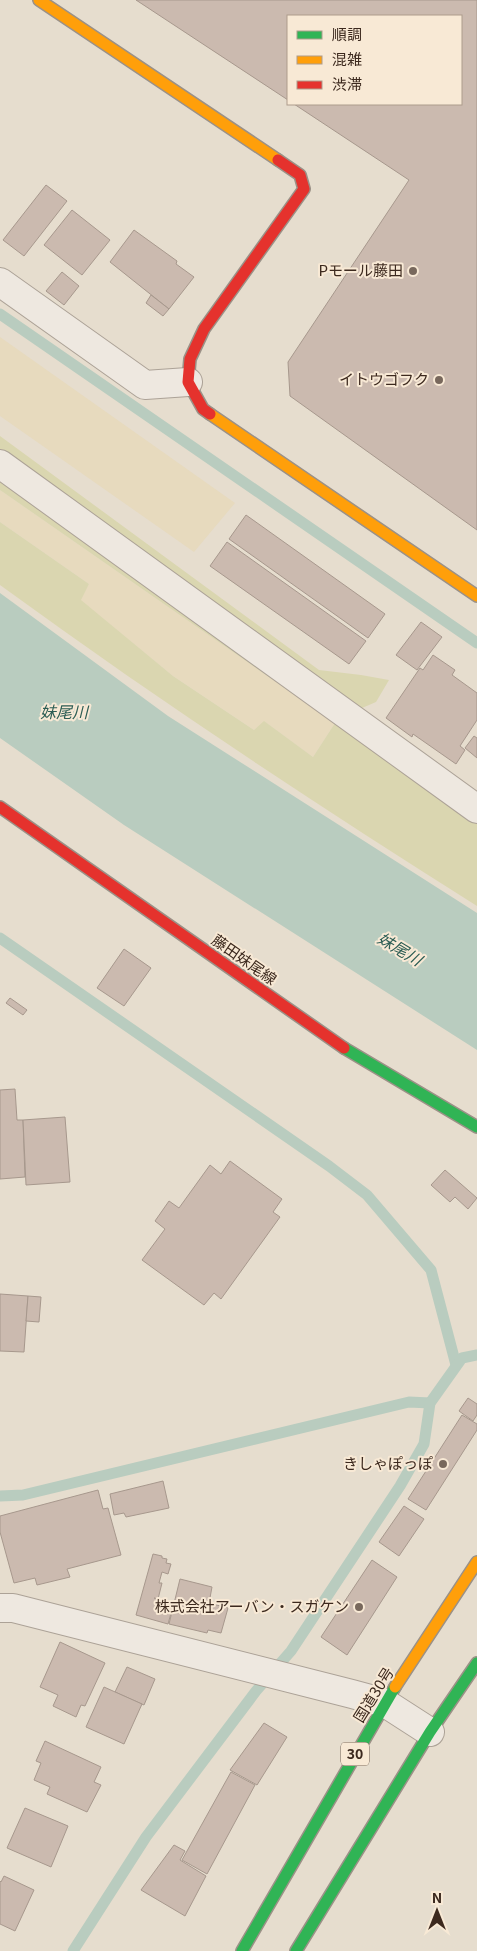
<svg xmlns="http://www.w3.org/2000/svg" width="477" height="1951" font-family="Georgia,'Noto Sans JP',serif">
<style>
.farmland{fill:#e7dabe}
.green{fill:#dad6b0}
.water{fill:#b9ccbf}
.lines{fill:none;stroke-linecap:round;stroke-linejoin:round}
.stream{stroke:#b9ccbf;stroke-width:11}
.building{fill:#cbbaaf;stroke:#a7988d}
.street-casing{stroke:#aca297;stroke-width:30}
.fast-casing{stroke:#9b9187;stroke-width:14}
.slow-casing{stroke:#9b9187;stroke-width:14}
.jam-casing{stroke:#9b9187;stroke-width:14}
.street{stroke:#eee8e0;stroke-width:28}
.fast{stroke:#30b455;stroke-width:11}
.slow{stroke:#ff9f0a;stroke-width:11}
.jam{stroke:#e5322d;stroke-width:11}
.poi-dot{fill:#78685c;stroke:#f8e9d5;stroke-width:2}
.labels{text-anchor:middle;stroke-width:4;stroke-linejoin:round;paint-order:stroke}
.shield{fill:#f8e9d5;stroke:#746355;stroke-width:1}
.shield-label{font-size:14px;font-weight:bold;fill:#3c291e}
.poi-label{font-size:15px;fill:#3c291e;stroke:#f8e9d5;text-anchor:end}
.street-label{font-size:15px;fill:#3c291e;stroke:#f8e9d5}
.water-label{font-size:16px;font-style:italic;fill:#2c5d54;stroke:#f8e9d5}
</style>
<rect width="100%" height="100%" fill="#e6ddce"/>
<g class="farmland">
<path d="M0,337L235,503L194,552L0,416Z"/>
<path d="M0,490L335,723L313,757L265,722L254,730L173,676L80,600L89,584L0,522Z"/>
</g>
<g class="green">
<path d="M0,436L319,670L361,675L389,680L376,702L355,711L0,453Z"/>
<path d="M0,482L477,820V906C315,804 155,698 0,585V522L89,584L81,600L173,676L254,730L264,721L313,757L335,723L0,490Z"/>
</g>
<path class="water" d="M0,593L168,716L477,913V1050L124,825L0,738Z"/>
<g class="lines">
<g class="stream">
<path d="M0,314L477,643"/>
<path d="M0,938L329,1166L367,1195L431,1270L456,1365"/>
<path d="M0,1496L23,1495L409,1402L430,1403"/>
<path d="M73,1951L146,1837L256,1691L291,1651L400,1486L424,1444L430,1403L462,1358L477,1355"/>
</g>
</g>
<g class="building">
<path d="M136,0H477V530L290,396L288,362L409,180L294,104H461V16H288V100Z"/>
<path d="M46,185L67,201L24,256L3,240Z"/>
<path d="M72,210L110,240L82,275L44,245Z"/>
<path d="M134,230L177,261L176,264L194,277L169,309L110,262Z"/>
<path d="M62,272L79,286L64,305L46,291Z"/>
<path d="M151,295L169,309L163,316L146,303Z"/>
<path d="M246,515L385,614L368,638L229,539Z"/>
<path d="M227,542L366,641L349,664L210,566Z"/>
<path d="M421,622L442,637L417,670L396,655Z"/>
<path d="M433,655L455,670L452,675L477,693V720L460,746L465,750L456,764L413,734L412,737L386,718L420,668L423,670Z"/>
<path d="M474,736L477,738V758L465,748Z"/>
<path d="M124,949L151,968L124,1006L97,988Z"/>
<path d="M10,998L27,1010L23,1015L6,1003Z"/>
<path d="M15,1089L17,1120H23L25,1177L0,1179V1090Z"/>
<path d="M65,1117L70,1182L26,1185L23,1120Z"/>
<path d="M230,1161L282,1199L273,1212L280,1217L221,1299L214,1293L204,1305L142,1260L165,1229L155,1221L169,1201L179,1208L210,1165L221,1174Z"/>
<path d="M445,1170L477,1198L468,1209L455,1197L450,1202L431,1185Z"/>
<path d="M0,1294L28,1296L24,1352L0,1351Z"/>
<path d="M28,1296L41,1297L39,1322L26,1321Z"/>
<path d="M468,1398L477,1404V1415L473,1421L459,1411Z"/>
<path d="M462,1415L477,1424V1430L426,1510L408,1499Z"/>
<path d="M163,1481L169,1508L126,1517L124,1513L114,1515L110,1494Z"/>
<path d="M98,1490L103,1509L108,1508L121,1555L67,1569L70,1577L37,1585L35,1578L14,1583L0,1532V1516Z"/>
<path d="M404,1506L424,1519L399,1556L379,1542Z"/>
<path d="M153,1554L162,1556V1558L167,1559L166,1563L171,1564L168,1574L162,1572L159,1583H162L158,1599L154,1598L173,1606L168,1624L136,1615Z"/>
<path d="M372,1560L397,1577L347,1655L321,1637Z"/>
<path d="M180,1579L212,1587L209,1603L228,1608L221,1633L208,1630L207,1633L169,1624Z"/>
<path d="M60,1642L105,1663L85,1706L81,1705L76,1717L53,1706L58,1695L40,1687Z"/>
<path d="M127,1667L155,1679L144,1705L115,1692Z"/>
<path d="M104,1687L142,1704L124,1744L86,1727Z"/>
<path d="M264,1723L287,1737L257,1785L230,1770Z"/>
<path d="M45,1741L101,1767L94,1782L101,1785L87,1812L47,1794L50,1787L34,1780L41,1763L36,1761Z"/>
<path d="M231,1772L255,1785L207,1874L182,1860Z"/>
<path d="M25,1808L68,1826L51,1867L7,1848Z"/>
<path d="M174,1845L185,1851L180,1860L206,1876L185,1916L141,1890Z"/>
<path d="M4,1876L34,1890L15,1931L0,1924V1881L1,1882Z"/>
</g>
<g class="lines">
<defs>
<g id="street">
<path d="M0,282L145,385L188,382"/>
<path d="M0,464L477,809"/>
<path d="M0,1608H13L352,1694L385,1703L430,1732"/>
</g>
<g id="fast">
<path d="M344,1048L477,1127"/>
<path d="M242,1951L395,1687"/>
<path d="M296,1951L430,1732L477,1663"/>
</g>
<g id="slow">
<path d="M39,0L278,160"/>
<path d="M210,414L477,596"/>
<path d="M395,1687L477,1562"/>
</g>
<g id="jam">
<path d="M210,414L203,409L188,382L190,359L204,329L304,189L300,175L278,160"/>
<path d="M0,807L344,1048"/>
</g>
</defs>
<use href="#street" class="street-casing"/>
<use href="#fast" class="fast-casing"/>
<use href="#slow" class="slow-casing"/>
<use href="#jam" class="jam-casing"/>
<use href="#street" class="street"/>
<use href="#fast" class="fast"/>
<use href="#slow" class="slow"/>
<use href="#jam" class="jam"/>
</g>
<g class="poi-dot">
<circle cx="413" cy="271" r="5"/>
<circle cx="439" cy="380" r="5"/>
<circle cx="443" cy="1464" r="5"/>
<circle cx="359" cy="1607" r="5"/>
</g>
<g class="labels">
<rect class="shield" x="341" y="1742.5" width="28" height="23" rx="4"/>
<g class="shield-label">
<text x="355" y="1759">30</text>
</g>
<g class="poi-label">
<text x="403" y="276">Pモール藤田</text>
<text x="429" y="385">イトウゴフク</text>
<text x="433" y="1469">きしゃぽっぽ</text>
<text x="349" y="1612">株式会社アーバン・スガケン</text>
</g>
<g class="street-label">
<text transform="translate(244 960) rotate(35)" y="5">藤田妹尾線</text>
<text transform="translate(374 1695) rotate(-58)" y="5">国道30号</text>
</g>
<g class="water-label">
<text x="64" y="718">妹尾川</text>
<text transform="translate(400 949) rotate(31)" y="6">妹尾川</text>
</g>
</g>
<rect x="287" y="15" width="175" height="90" fill="#f8e9d5" stroke="#ad9c8c"/>
<rect x="297" y="31" width="25" height="8" fill="#30b455" stroke="#ad9c8c"/>
<text x="332" y="40" font-size="15" fill="#3c291e">順調</text>
<rect x="297" y="56" width="25" height="8" fill="#ff9f0a" stroke="#ad9c8c"/>
<text x="332" y="65" font-size="15" fill="#3c291e">混雑</text>
<rect x="297" y="81" width="25" height="8" fill="#e5322d" stroke="#ad9c8c"/>
<text x="332" y="90" font-size="15" fill="#3c291e">渋滞</text>
<g transform="translate(437 1911)" stroke="#f8e9d5" stroke-width="4" paint-order="stroke">
<path d="M0-4L9 19L0 12L-9 19Z" fill="#3c291e"/>
<text y="-8" font-size="14" font-weight="bold" text-anchor="middle" fill="#3c291e">N</text>
</g>
</svg>
